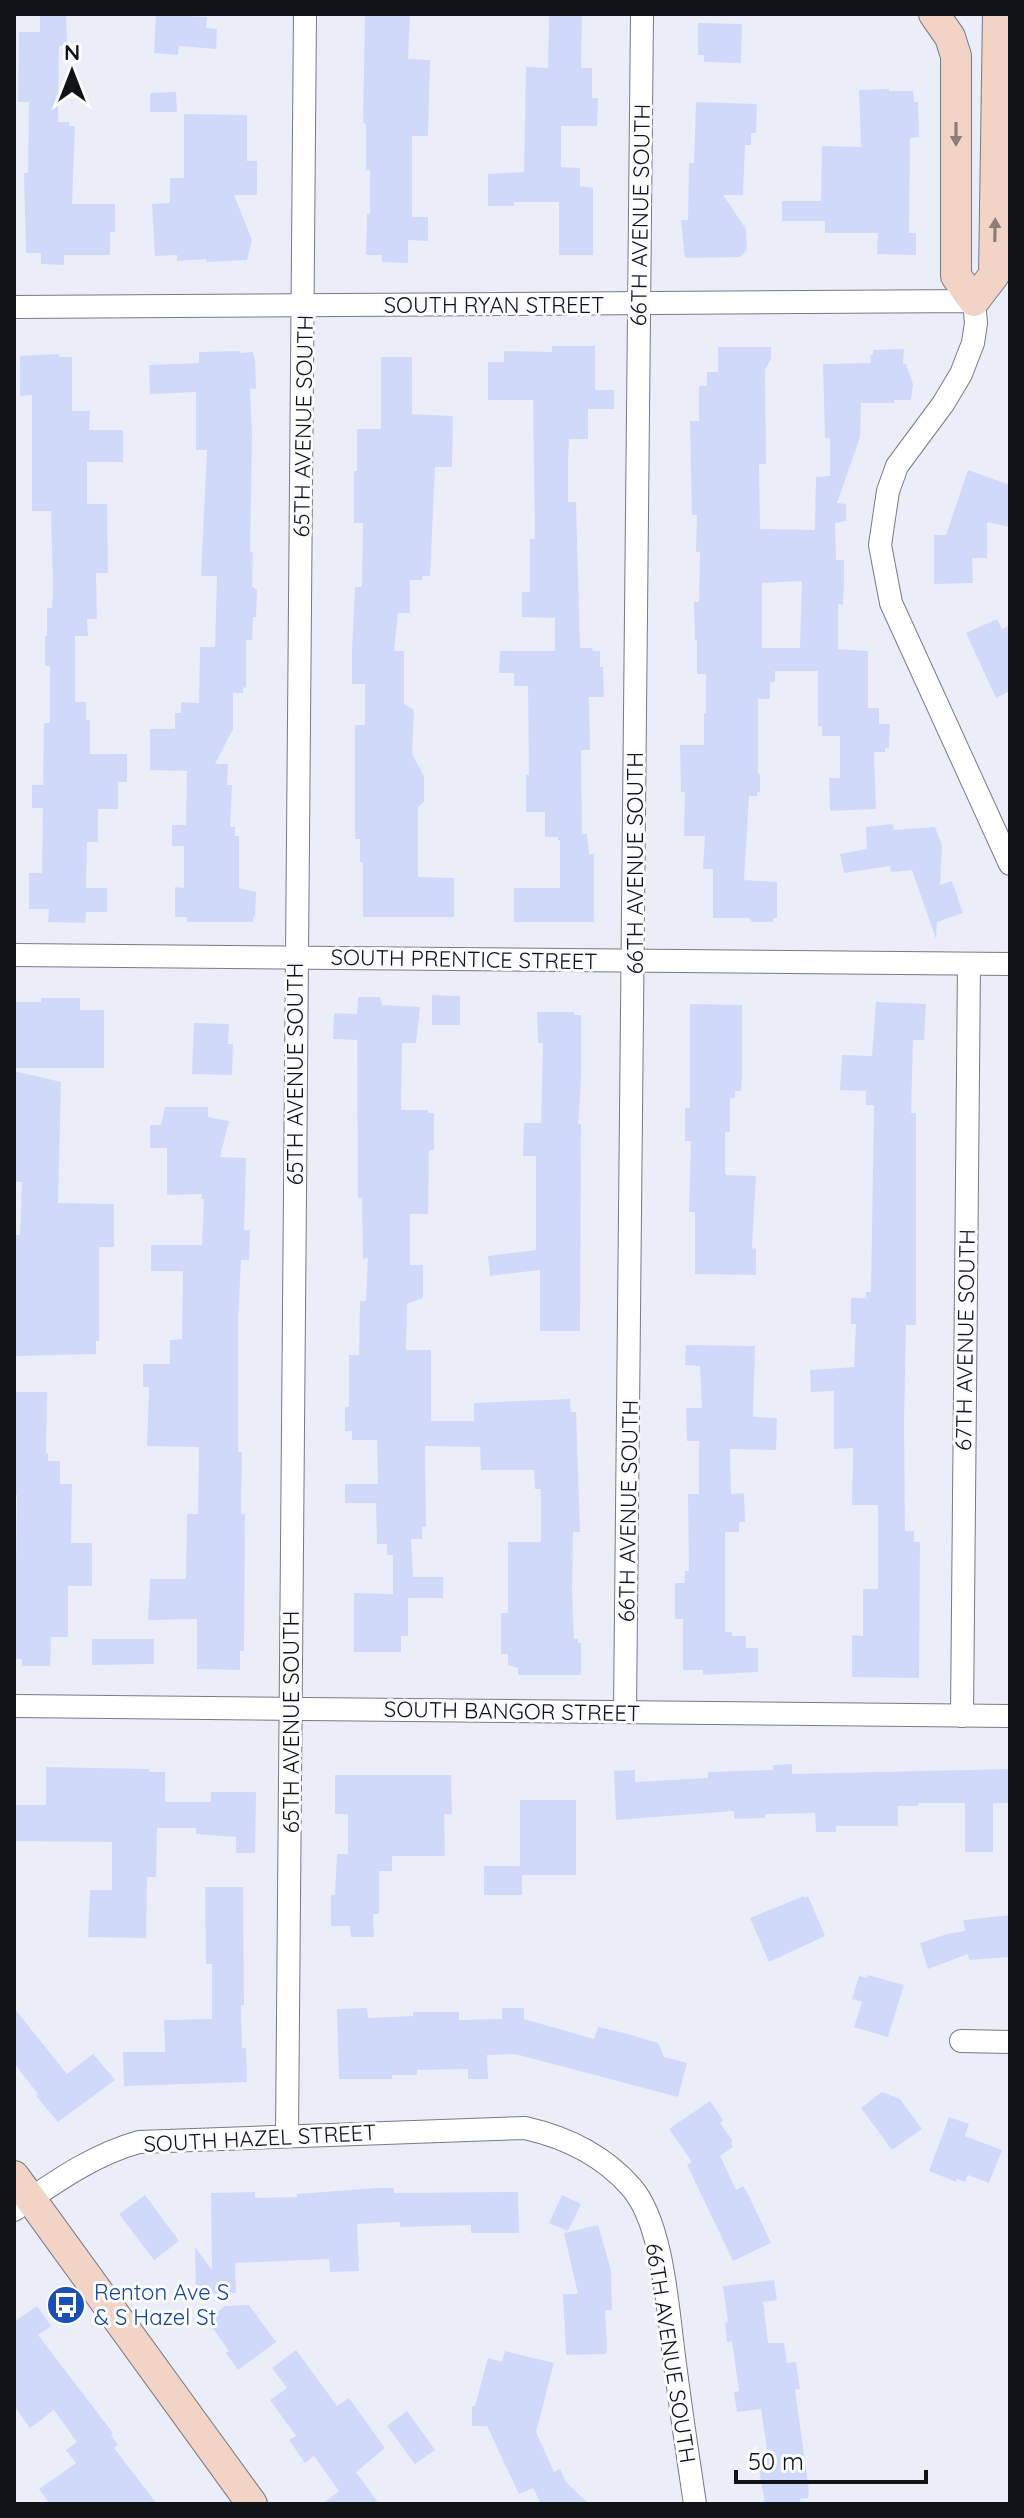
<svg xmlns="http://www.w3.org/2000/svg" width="1024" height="2518" font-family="Quicksand,sans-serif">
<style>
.building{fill:#d1d9fb;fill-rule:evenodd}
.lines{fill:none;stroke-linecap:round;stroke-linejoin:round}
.street-casing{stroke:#787a84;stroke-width:24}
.secondary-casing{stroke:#787a84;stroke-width:32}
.street{stroke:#fff;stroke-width:22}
.secondary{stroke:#f2d4c7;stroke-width:30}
.oneway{fill:#8d7d77}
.labels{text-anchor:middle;stroke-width:6;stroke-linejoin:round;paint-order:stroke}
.street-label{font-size:22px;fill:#121316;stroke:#fbfcfe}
.transit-label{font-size:22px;fill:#164399;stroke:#fbfcfe;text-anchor:start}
</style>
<rect width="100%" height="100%" fill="#ebeef9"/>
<g class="building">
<path d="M40,14H66L67,46H59L58,122H69V126H75L72,204H115V232H110V255H64V265L41,264V253H26L24,173H28L29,102H18L19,32H40Z"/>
<path d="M156,14L207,17L206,28L217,29L216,49L179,46L178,55L154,53Z"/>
<path d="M365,14H410L408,59L430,60L428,136H412V217H428V241L408,240V263L382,262V255H366L367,214H370V170H366V124L363,123Z"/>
<path d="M549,14H582L581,68H592V98H598L597,126H561V167L580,168V186L593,188V255H559V202H514V206H488V174L524,172L526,67L548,68Z"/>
<path d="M698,23L742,24L741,63L704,62V55H698Z"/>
<path d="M889,89V91H913L914,102H918L919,137L910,138L909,233H916V255L877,254L878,233H825V221H782V201H821L822,146L861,147L859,90Z"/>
<path d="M176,92L177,112H150V93Z"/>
<path d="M696,102L757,104L756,133H751V145H745L743,195H723L746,229L747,250L740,257L685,258L681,220H688L689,163H694Z"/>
<path d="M184,114L247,115V161H257V195H234L252,240L247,260L207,262L206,259L177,261V255L155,256L152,204L170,203V178H184Z"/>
<path d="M552,346H595V390H614V409H588V439H569L568,459V502H576L580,648H592L593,651H600V667H603L604,697H589L590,750H581L582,834H587L589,854H594V922H514V888H560V840H558V837H545V812H526V775H529L528,686H514V673H499L500,651H555V618L522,617V592H530V539H535L533,400H488V362H504V351L552,352Z"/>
<path d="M718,347H771V359L765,370L766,464H759L760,529L815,530L816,477L830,476V438H825L823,364L871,363L870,355H873V350L904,349L903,364H906L913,384L911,400H894V403H861L860,437L837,503L846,504V521L835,523L836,560H844V580L843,605L838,604V649L868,651V708H879V724H890L889,748H885V752H874L876,809L830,811L829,778H840V736H822V726H818V671H775V682H770V699H758V773L760,775V792H757V796H749L744,880L777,882V918H773V922H752L749,918H713V869H703L705,836H684L685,792H681L680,745H704V713H706V674H697V640H695L694,602H699L700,552H696L697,515H692L690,421H699V386H707V372H718ZM802,581L800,648H762V583Z"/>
<path d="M240,351V353L253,352L255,362L256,389H250L252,436L250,552H253L252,586L257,590L256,617H253L252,640H246V688L243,687V693H233V729L215,764H228L227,785H232L230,827H235V836H239V888L256,892L255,917H253V922H187V917H175V887L184,888V846H172V825H186L187,771L150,770V729H175V713H181V702L199,703L200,647H215L217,576H201L207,450H196V392L150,394L149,365L199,363V352Z"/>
<path d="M59,354V357H72V411H90L89,430H123V462H87V504H107L108,573H96L97,619H87L88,636H75V702H86V720H90V754H127V782H118V809H98V842H87L86,888H107V912H86L85,923L48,922L49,909H29V873H42L43,808H32V785H43L44,723H50V666H45V636H47V608H52L53,588L51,511H32V395L20,396V356Z"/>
<path d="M381,357H412V414L453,416L452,467H435L430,576H422V580H410V613H398L394,651H404V704L414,710L412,754L424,776V802L418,807V877L454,878V917H363V862H360V839H355V725H365V684H352V651L355,587H362L363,523H354V471H357V429H381Z"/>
<path d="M968,470L1010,485V527L987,522V558H972L973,583L934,584V535H946Z"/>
<path d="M997,619L1002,629L1010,625V691L996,698L966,633Z"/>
<path d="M893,824L894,830L935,827L942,845L940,885L952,881L963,913L937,922L936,939L912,870L891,872L890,866L844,873L840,854L867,849L866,827Z"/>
<path d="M432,995L460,996V1025H432Z"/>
<path d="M358,997H380L382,1005L420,1007L416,1043H402L401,1110H428V1113H434V1150H429L428,1214H410V1265H423V1298L407,1304L406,1350H431V1421H474V1403L570,1399L571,1412H576L580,1532H573L572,1591L574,1639H578V1643H581V1675H518V1668L508,1665V1654H501V1613H508V1542H541V1489H535L534,1470H481L480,1447L425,1446L426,1527H422V1539H411L413,1577H443V1598H408V1636H401V1652H354V1593L393,1594V1555H387V1544H377L376,1503H345V1484H378L377,1440H352V1431H345V1407H349V1355H359L360,1301H366L368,1258L363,1259L362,1198H358L357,1040L333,1039L334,1013L357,1014Z"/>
<path d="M41,998H80V1010H104V1068H15V1002H41Z"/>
<path d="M876,1002L926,1004L924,1040H913L911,1113H916V1325H906L904,1423L905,1531H914V1542H920L919,1678L852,1677V1635L863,1636V1589H878V1505H852L853,1448L834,1449V1391L811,1392L810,1370L854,1367L856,1324H851V1298H866V1292H871L874,1105H866V1091L840,1090L842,1055L872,1056Z"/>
<path d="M690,1004L742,1005V1078L741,1091H735V1098H730V1132H725V1171L726,1175L756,1176L752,1248L756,1249V1275L695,1274V1212H689L691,1141H685V1108H690Z"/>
<path d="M537,1012H574V1015H581V1080L578,1124H581L580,1331H540V1270L490,1276L488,1256L536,1250V1156H523L524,1123H541L543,1043H538Z"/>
<path d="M194,1023L229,1024L228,1044H233L232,1075L192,1074Z"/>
<path d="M14,1071L61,1082L58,1203L114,1204V1247H99V1341H96V1354L15,1356L14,1235H20L22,1182H15Z"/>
<path d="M165,1107H208V1117L229,1121L220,1157L246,1158L244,1230H250L249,1260H241L238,1321V1452H242L241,1514H245L244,1651H240V1670L197,1669V1619L148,1620L150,1579H186L187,1514H198L199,1447L147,1446L149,1387H143V1364H170V1340L182,1339L183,1271H151V1245H202L204,1199H201L202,1194L167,1195V1148H150V1125H161Z"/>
<path d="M686,1345L755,1346L753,1417L777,1418L776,1450L730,1449L731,1494L744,1493L745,1522H739V1532H725V1632H732V1636H746V1648H758V1672L703,1675V1670H683V1619H675V1583H685V1571H689L688,1494H699V1441H687L686,1408H702L700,1366L685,1365Z"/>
<path d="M14,1392H47L46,1453H48V1461H60V1484H72L71,1543H92V1586H68V1637H51L50,1666H22V1659H15L14,1564H16L17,1495H14Z"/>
<path d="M92,1639H154V1664L92,1665Z"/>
<path d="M792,1764V1774L1010,1769V1803H993V1852H965V1803H918V1806H898V1826H836V1832H816L815,1813L765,1814V1818L734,1819V1811L616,1820L614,1771L635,1770V1782L708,1778V1772L773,1770V1765Z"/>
<path d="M46,1767L149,1769V1772H165V1802H211V1792H256L255,1853H236V1837L196,1834V1828H157L156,1877H147L146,1938L88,1937L90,1890H112V1842L14,1841V1805H46Z"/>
<path d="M335,1775H451L452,1814H444L445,1856H392V1871H379V1914H373L374,1937H351L350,1926H331V1895H335L337,1854H348V1814H335Z"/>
<path d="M520,1800H576V1875H522V1895H484V1866H520Z"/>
<path d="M205,1887H243L244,2005H241L242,2048H246L247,2082L124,2086L123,2052H165L164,2020L212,2019V1964H206Z"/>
<path d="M804,1896V1898L808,1896L825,1936L769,1962L750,1918Z"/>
<path d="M1010,1915V1957L969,1960L968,1954L928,1969L920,1943L947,1934L965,1931L964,1920Z"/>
<path d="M868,1975L904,1985L888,2037L854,2027L862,2002L852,1999L859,1976L867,1978Z"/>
<path d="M14,2008L67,2074L93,2054L115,2080L58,2122L36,2096L38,2094L14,2063Z"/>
<path d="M367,2008L368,2018L413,2016V2012H459V2020L502,2019V2008H524V2019L594,2039L598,2027L624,2033L658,2043L664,2057L687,2063L678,2097L515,2054L487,2055L488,2079H468V2069L417,2070V2075H392V2079H339L337,2009Z"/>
<path d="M882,2092L900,2099L922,2129L892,2150L861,2108Z"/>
<path d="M710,2101L723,2120L720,2123L733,2141L731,2143L733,2147L720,2156L736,2190L743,2186L748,2194L771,2243L733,2261L687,2165L692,2162L669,2129Z"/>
<path d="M949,2117L969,2124L965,2136L1002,2150L989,2183L968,2175L965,2182L957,2179L956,2182L929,2171Z"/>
<path d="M376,2188H394V2193L518,2192L519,2233H471V2225L400,2227V2222L357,2224L359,2271L330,2272L329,2259L235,2263L236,2293L196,2294L195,2247L212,2270L211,2193L255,2192V2198L297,2197V2194Z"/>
<path d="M145,2195L179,2241L154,2260L119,2214Z"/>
<path d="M562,2195L581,2204L568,2231L549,2223Z"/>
<path d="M598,2225L611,2270L612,2310H605L607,2349L606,2354L566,2355L563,2294H578L564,2233Z"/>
<path d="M774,2280L777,2300L763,2302L768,2343H784L787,2363L796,2362L800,2389L795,2390L809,2491L808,2498L800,2499L801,2504H765L757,2457L768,2456L761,2409L737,2412L734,2392L739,2391L732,2341L727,2342L725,2323L728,2322L723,2286Z"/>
<path d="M249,2305L276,2342L238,2370L226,2353L229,2351L207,2320L225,2306Z"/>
<path d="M37,2306L51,2326L38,2335L113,2433L111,2435L118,2445L114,2448L157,2504H50L39,2489L76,2463L66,2450L77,2442L54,2410L30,2428L14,2406V2322Z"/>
<path d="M296,2350L337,2406L349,2398L385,2448L356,2472L379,2504H322L339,2491L314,2456L305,2463L289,2440L296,2436L270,2400L287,2388L272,2368Z"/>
<path d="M505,2351L554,2363L536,2432L554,2472L560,2469L566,2482L589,2504H541L533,2488L519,2494L487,2426H472V2406H475L488,2358L502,2362Z"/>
<path d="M407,2411L435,2450L415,2464L387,2426Z"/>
</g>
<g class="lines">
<defs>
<g id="street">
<path d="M14,307L974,301L976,323L973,343L961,374L943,404L897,466L888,491L880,545L891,603L1010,864"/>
<path d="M14,955L1010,964"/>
<path d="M14,1706L1010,1716"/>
<path d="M625,1712L642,14"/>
<path d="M962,1716L969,964"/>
<path d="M961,2041L1010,2042"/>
<path d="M287,2135L305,14"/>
<path d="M14,2210C54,2183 92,2155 139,2142L525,2128C565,2137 603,2155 631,2187C664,2224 668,2315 675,2364C681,2411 688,2457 695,2504"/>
</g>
<g id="secondary">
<path d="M934,14L950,37L956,56V276L974,301L994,275L998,14"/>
<path d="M14,2176L252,2504"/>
</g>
</defs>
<use href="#street" class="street-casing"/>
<use href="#secondary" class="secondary-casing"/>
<use href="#street" class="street"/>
<use href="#secondary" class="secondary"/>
</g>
<defs><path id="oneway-solid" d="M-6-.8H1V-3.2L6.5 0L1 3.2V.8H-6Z" transform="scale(2)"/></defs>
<g class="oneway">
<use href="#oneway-solid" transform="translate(956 134) rotate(90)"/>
<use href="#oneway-solid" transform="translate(995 230) rotate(-89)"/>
</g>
<defs>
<symbol id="bus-disc" viewBox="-11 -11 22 22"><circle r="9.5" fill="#1a4fb4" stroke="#fbfcfe"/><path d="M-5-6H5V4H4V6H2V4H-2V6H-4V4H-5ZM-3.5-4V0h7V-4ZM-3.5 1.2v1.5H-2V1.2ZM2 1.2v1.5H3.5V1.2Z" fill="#fff"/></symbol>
</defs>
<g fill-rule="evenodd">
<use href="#bus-disc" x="44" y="2283" width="44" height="44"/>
</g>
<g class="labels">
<g class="street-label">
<text transform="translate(640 215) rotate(-89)" y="8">66TH AVENUE SOUTH</text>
<text x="494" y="313">SOUTH RYAN STREET</text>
<text transform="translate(303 426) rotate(-89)" y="8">65TH AVENUE SOUTH</text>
<text transform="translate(635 863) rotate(-90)" y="8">66TH AVENUE SOUTH</text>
<text transform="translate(464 959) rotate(1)" y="8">SOUTH PRENTICE STREET</text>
<text transform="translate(295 1074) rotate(-90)" y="8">65TH AVENUE SOUTH</text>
<text transform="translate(965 1340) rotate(-89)" y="8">67TH AVENUE SOUTH</text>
<text transform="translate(628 1511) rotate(-89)" y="8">66TH AVENUE SOUTH</text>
<text transform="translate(512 1711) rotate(1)" y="8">SOUTH BANGOR STREET</text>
<text transform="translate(291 1722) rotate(-90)" y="8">65TH AVENUE SOUTH</text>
<text transform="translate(260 2138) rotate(-3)" y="8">SOUTH HAZEL STREET</text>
<text transform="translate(671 2353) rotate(81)" y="8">66TH AVENUE SOUTH</text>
</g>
<g class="transit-label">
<text x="94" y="2300">Renton Ave S<tspan x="94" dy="25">&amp; S Hazel St</tspan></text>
</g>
</g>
<rect width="1024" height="2518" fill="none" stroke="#121316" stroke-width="32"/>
<g transform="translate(72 72)" stroke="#fbfcfe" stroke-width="6" paint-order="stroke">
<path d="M0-6L14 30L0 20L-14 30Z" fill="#121316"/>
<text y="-12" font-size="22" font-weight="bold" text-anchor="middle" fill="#121316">N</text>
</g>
<path d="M736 2470v12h190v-12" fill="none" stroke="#121316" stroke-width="4"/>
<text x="748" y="2470" font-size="24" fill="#121316" stroke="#fbfcfe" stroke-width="6" paint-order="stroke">50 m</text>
</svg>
